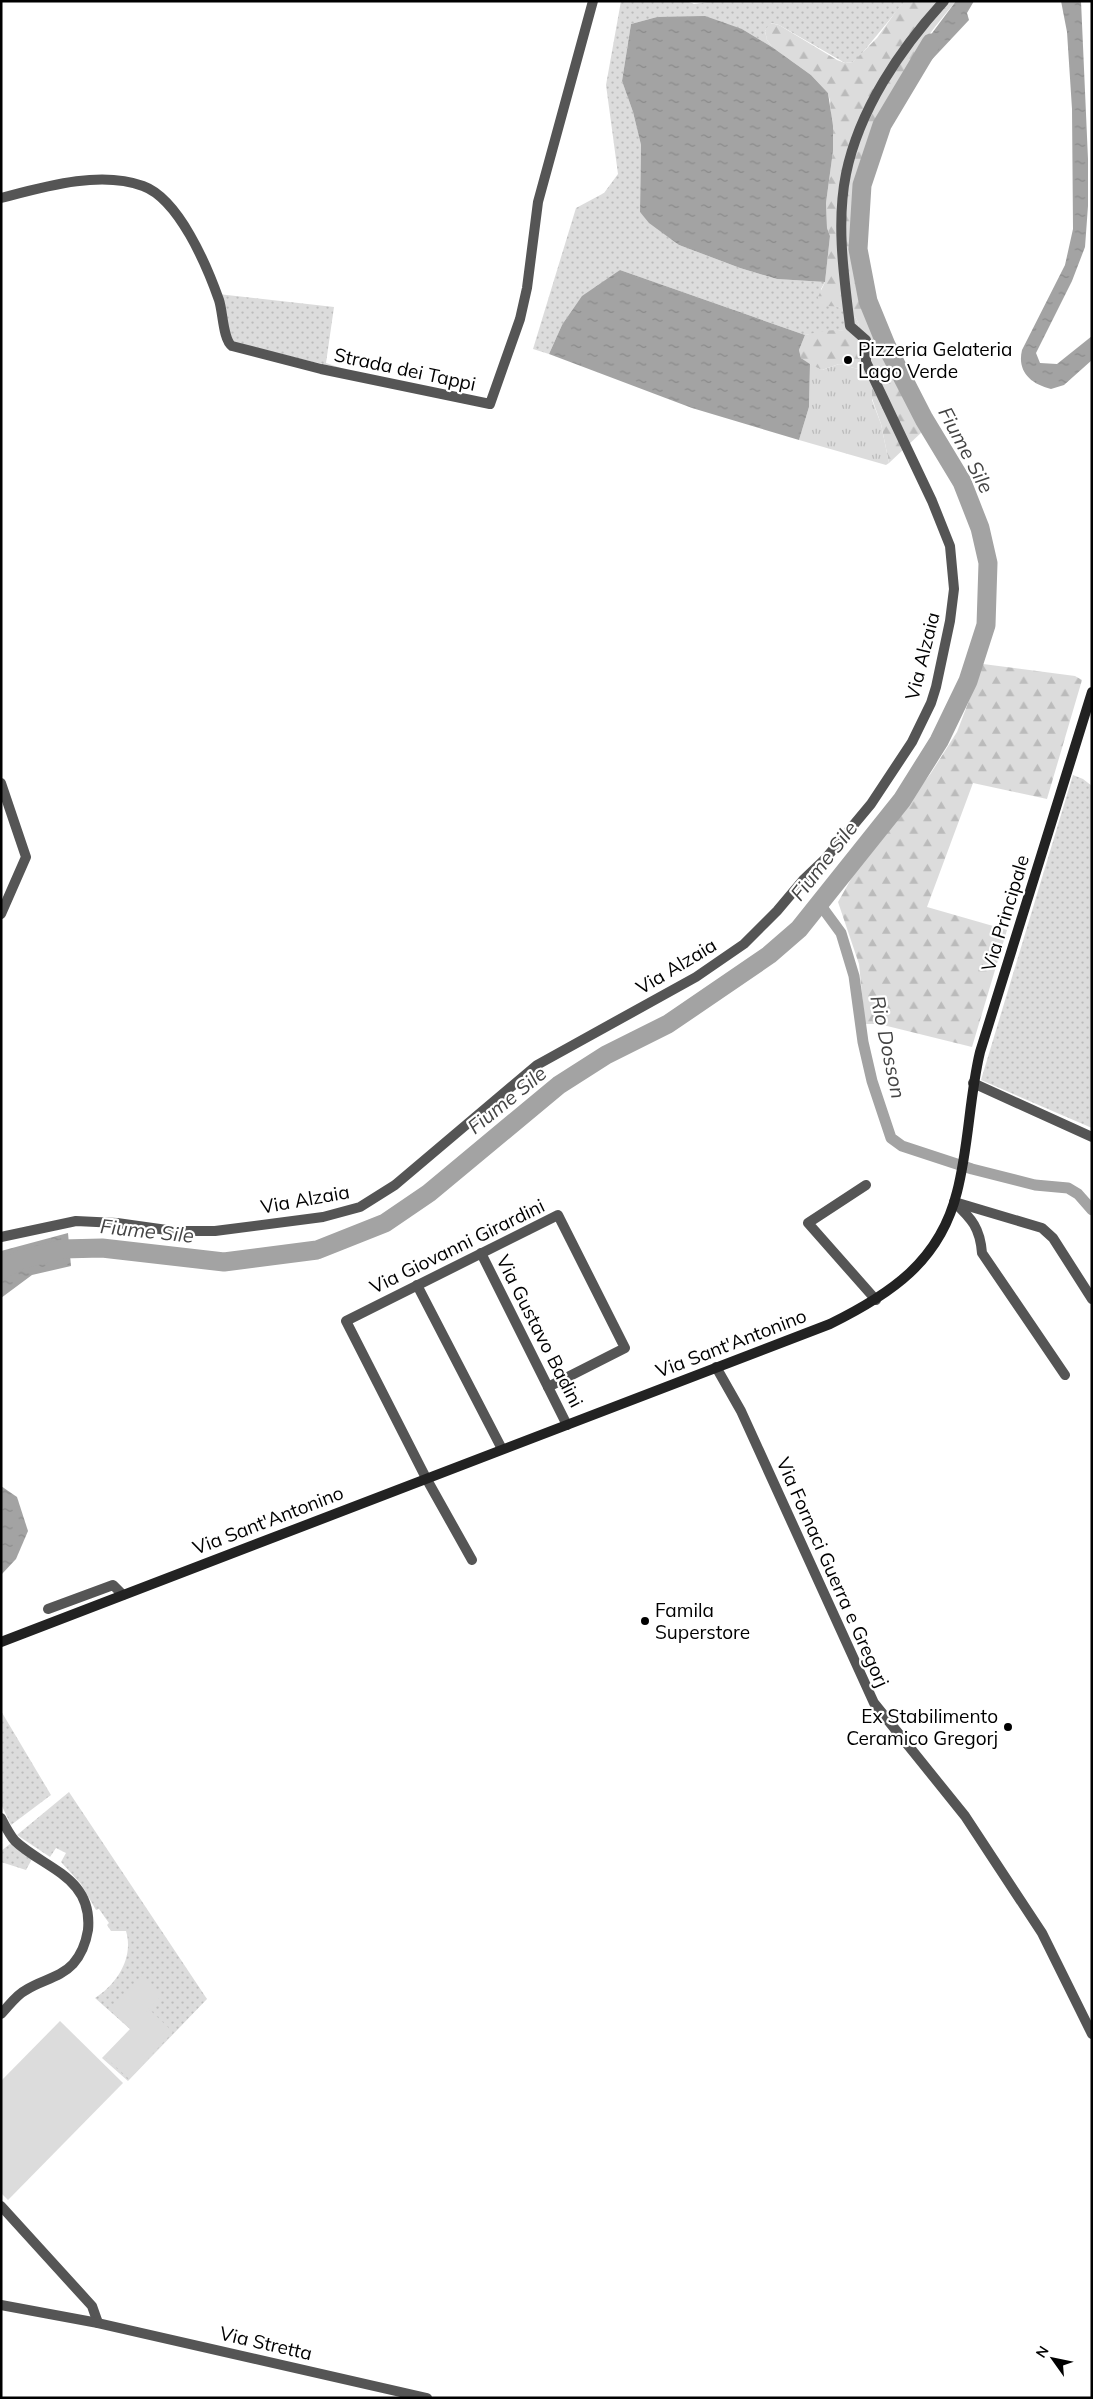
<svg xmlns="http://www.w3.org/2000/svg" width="1093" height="2399" font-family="Mulish,sans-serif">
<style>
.grass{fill:url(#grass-dots)}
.forest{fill:url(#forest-firs)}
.park{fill:url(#park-tufts)}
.garden{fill:#dcdcdc}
.water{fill:url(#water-ripples)}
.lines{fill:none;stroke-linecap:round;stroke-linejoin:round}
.canal{stroke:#a3a3a3;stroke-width:11}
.river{stroke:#a3a3a3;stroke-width:19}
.minor{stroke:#555;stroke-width:10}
.secondary{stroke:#222;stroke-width:10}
.poi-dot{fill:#000;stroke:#fff;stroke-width:2}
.labels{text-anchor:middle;stroke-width:4.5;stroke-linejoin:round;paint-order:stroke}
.poi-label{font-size:19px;fill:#000;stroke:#fff;text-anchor:start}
.street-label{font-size:19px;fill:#000;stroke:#fff}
.water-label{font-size:20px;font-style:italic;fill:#444;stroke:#fff}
</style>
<defs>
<pattern id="grass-dots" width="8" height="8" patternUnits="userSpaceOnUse" patternTransform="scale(1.25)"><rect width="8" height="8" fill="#dcdcdc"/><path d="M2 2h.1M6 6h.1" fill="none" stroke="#bbb" stroke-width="1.8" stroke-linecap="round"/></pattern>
<pattern id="forest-firs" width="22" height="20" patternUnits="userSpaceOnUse" patternTransform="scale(1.25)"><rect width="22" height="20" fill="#dcdcdc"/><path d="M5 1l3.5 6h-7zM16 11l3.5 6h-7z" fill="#bbb"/></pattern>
<pattern id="park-tufts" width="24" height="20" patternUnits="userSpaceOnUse" patternTransform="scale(1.25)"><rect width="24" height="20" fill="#dcdcdc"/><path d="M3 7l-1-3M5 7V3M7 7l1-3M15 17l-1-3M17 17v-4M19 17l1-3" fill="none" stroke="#bbb"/></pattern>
<pattern id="water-ripples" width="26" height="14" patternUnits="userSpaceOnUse" patternTransform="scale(1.25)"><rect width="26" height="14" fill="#a3a3a3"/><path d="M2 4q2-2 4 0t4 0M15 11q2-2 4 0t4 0" fill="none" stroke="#8b8b8b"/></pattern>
</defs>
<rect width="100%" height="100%" fill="#fff"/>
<g class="grass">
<path d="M621,1H686L694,4L714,1H905L859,57L853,62L845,63L779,25L771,23L765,31L767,40L772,47L742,29L657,17L631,24L622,81L633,112L641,145L640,212L679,245L740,268L777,279L825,282L821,289L828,306C844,307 855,309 859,326L855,333L839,330L805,335L620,270L562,325L549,354L533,349L576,208L604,193L618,174L606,85Z"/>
<path d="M218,294L334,307L326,363L344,369L228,342Z"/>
<path d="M1073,775L1083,779L1092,786V1128L981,1080Z"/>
<path d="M1,1711L51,1795L11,1825L1,1804Z"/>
<path d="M69,1792L207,1999L128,2081L102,2058L130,2029L95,1998C117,1984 134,1958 126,1931H111L107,1925L109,1923L99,1909L96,1910L81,1884L61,1862L66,1853L56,1848L50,1857L17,1835Z"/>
<path d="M10,1844L32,1859L26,1870L1,1862V1851Z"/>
</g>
<g class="forest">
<path d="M905,1H956C893,75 848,159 858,259C860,271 859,285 863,296C878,343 902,387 923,431L889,463L881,424L862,370L839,364L822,370L814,367L801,358L799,350L805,335C821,331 840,327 855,333L859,326C854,305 838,308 820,305L818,297L825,282L830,236L827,228L826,203L833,151L830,101L828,93L811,75L772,47L767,40L765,31L770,23L779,25L837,60L845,63L853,62L877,38L897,10Z"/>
<path d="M983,664L1075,676L1082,680L1047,799L973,783L927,907L1007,930L972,1047L879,1024H865L859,964L838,902L855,872L931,773L957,732Z"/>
</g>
<path class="park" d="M810,364L822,370L839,364L862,370L869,375L872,383V400L881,424L889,463L886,465L799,440L809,407Z"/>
<g class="garden">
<path d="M142,1976L162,1995L130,2029L110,2010Z"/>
<path d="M150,2010L173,2032L129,2079L105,2057Z"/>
<path d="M60,2021L123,2083L8,2200L1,2193V2081Z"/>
</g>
<g class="water">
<path d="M956,1H974L967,13L969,20L924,68L912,60Z"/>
<path d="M1061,1H1081L1088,159V206L1085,247L1072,281L1036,353L1040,363L1057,364L1092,336V360L1064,385L1051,389C1030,384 1017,371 1022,350L1065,265L1073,229L1072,109L1067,32Z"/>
<path d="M705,16L742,29L772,47L811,75L828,93L833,126V151L826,203L827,228L830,236L825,282L777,279L740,268L679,245L649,223L640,212L641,145L633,112L622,81L631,24L657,17Z"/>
<path d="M620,270L805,335L799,350L801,358L810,364L809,407L799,440L692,408L549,354L562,325L582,296Z"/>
<path d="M68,1233L71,1266L32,1275L1,1298V1251Z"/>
<path d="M1,1486L17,1497L28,1531L16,1559L1,1575Z"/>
</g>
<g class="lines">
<path class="canal" d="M819,903L841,933L854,976L863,1042L872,1081L891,1138L902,1146L972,1169L1035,1185L1068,1188L1078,1194L1092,1210"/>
<path class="river" d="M1,1270L20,1260L62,1249L102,1248L224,1262L317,1250L385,1223L429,1193L559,1085L606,1055L668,1024L769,955L799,929L902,800L939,741L968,681L986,625L988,563L980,528L962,482L924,419L886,345L868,301L858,249L862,185L882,125L931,43"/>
<g class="minor">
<path d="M1,198C43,187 100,170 143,186C179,199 207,266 219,300C223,312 223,340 232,346L321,369L490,404L520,319L527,288L538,202L593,1"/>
<path d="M1,783L26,857L1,914"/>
<path d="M973,1083L1092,1137"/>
<path d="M866,1185L808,1223L876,1300"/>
<path d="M954,1202C972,1219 980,1228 982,1253L1065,1375"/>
<path d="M958,1203L1042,1228L1053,1238L1092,1299"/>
<path d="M1,1237L76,1221L117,1223L174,1231H215L323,1217L360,1207L395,1185L537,1065L696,977L744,944L777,911L804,879L826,858L871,804L912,742L931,703L936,687L950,621L954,589L950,546L932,501L866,362V340L850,326C844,277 836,223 846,174C859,110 900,49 944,1"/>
<path d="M481,1253L567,1425"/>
<path d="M417,1285L502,1449"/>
<path d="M716,1367L741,1411L874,1703L965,1816L1042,1933L1092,2034"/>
<path d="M472,1560L426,1478L346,1321L558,1215L625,1348L548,1387"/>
<path d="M48,1609L113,1585L123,1595"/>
<path d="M1,1818C5,1826 9,1834 15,1841C45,1869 93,1877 88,1930C86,1942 81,1955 73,1964C60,1978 41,1980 26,1990C16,1995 9,2006 1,2014"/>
<path d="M1,2206L92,2306L98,2323"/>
<path d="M1,2305L98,2323L427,2398"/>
</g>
<path class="secondary" d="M1,1642L830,1324C891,1294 940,1261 957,1192C969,1146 969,1098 980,1052L1092,692"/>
</g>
<g class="poi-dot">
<circle cx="848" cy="360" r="5"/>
<circle cx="645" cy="1621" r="5"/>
<circle cx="1008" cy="1727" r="5"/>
</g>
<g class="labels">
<g class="poi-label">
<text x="858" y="356">Pizzeria Gelateria<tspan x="858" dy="22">Lago Verde</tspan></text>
<text x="655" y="1617">Famila<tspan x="655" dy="22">Superstore</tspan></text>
<text x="998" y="1723" text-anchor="end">Ex Stabilimento<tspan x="998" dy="22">Ceramico Gregorj</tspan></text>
</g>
<g class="street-label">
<text transform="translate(405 369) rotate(12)" y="7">Strada dei Tappi</text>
<text transform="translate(922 656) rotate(-76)" y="7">Via Alzaia</text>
<text transform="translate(1005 913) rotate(-73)" y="7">Via Principale</text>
<text transform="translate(676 966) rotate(-31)" y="7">Via Alzaia</text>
<text transform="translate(305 1199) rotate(-10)" y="7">Via Alzaia</text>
<text transform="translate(457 1246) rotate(-26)" y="7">Via Giovanni Girardini</text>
<text transform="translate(540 1331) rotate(63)" y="7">Via Gustavo Badini</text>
<text transform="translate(731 1343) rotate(-21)" y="7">Via Sant'Antonino</text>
<text transform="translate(268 1520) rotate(-21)" y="7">Via Sant'Antonino</text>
<text transform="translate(833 1572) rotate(66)" y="7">Via Fornaci Guerra e Gregorj</text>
<text transform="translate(266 2343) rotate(13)" y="7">Via Stretta</text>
</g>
<g class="water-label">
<text transform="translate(966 450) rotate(62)" y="7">Fiume Sile</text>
<text transform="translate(824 861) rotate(-52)" y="7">Fiume Sile</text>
<text transform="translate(888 1047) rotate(78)" y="7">Rio Dosson</text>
<text transform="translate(507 1100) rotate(-39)" y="7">Fiume Sile</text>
<text transform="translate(147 1231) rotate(6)" y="7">Fiume Sile</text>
</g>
</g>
<rect width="1093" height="2399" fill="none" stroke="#000000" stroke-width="5"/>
<g transform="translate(1053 2359) rotate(303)" stroke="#ffffff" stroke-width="4" paint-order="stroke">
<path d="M0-4L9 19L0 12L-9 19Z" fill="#000000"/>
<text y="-8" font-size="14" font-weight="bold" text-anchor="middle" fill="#000000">N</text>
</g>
</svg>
